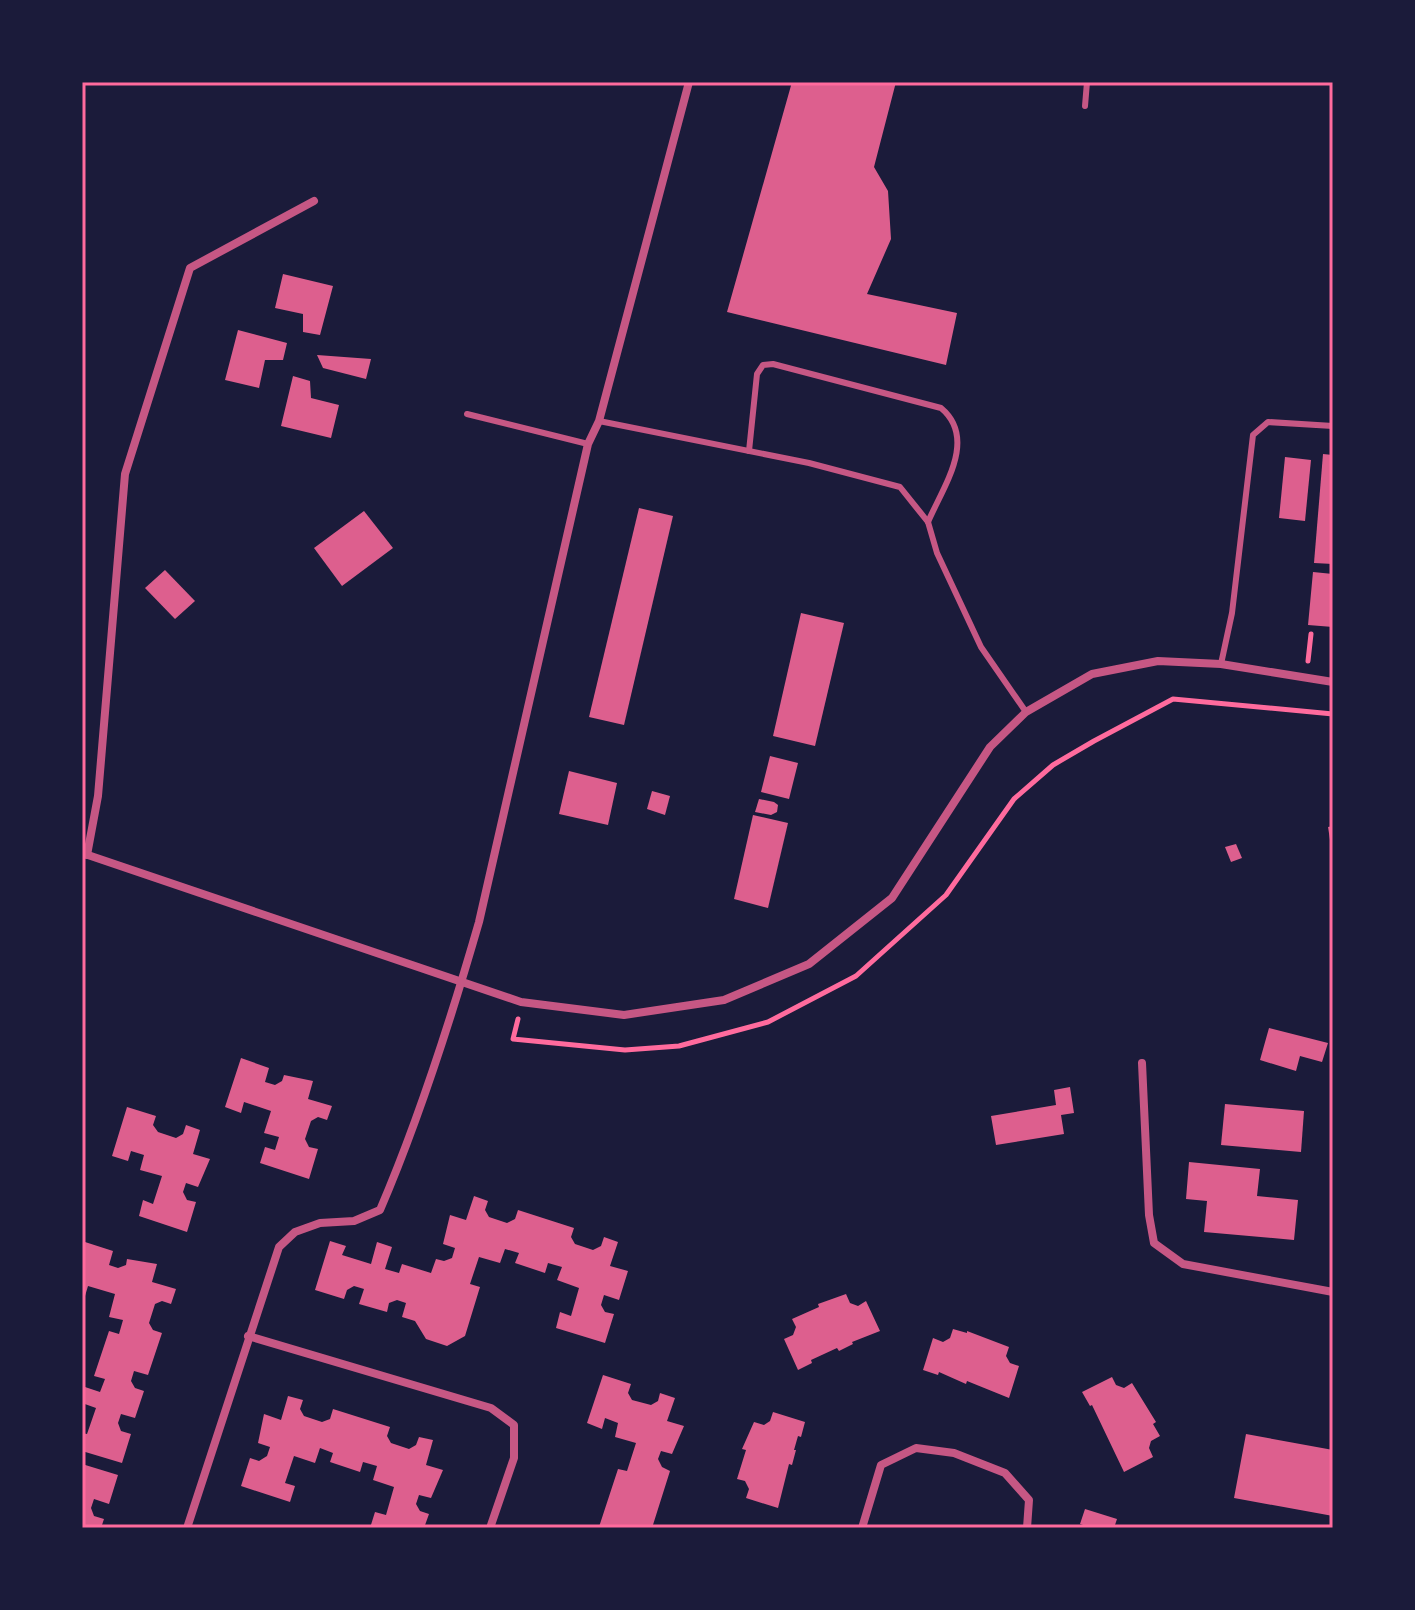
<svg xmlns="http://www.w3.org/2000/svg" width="1415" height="1610" font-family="Rubik,sans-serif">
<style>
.building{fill:#dd5f8e}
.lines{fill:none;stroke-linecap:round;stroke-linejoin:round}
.path{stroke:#ff6b9d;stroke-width:5}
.service{stroke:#c65784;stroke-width:6}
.minor{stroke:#c65784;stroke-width:8}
.neatline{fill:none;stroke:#ff6b9d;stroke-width:3}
</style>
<rect width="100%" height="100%" fill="#1b1b3a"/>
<g class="building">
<path d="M792,82H896L874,167L888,191L891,239L867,294L957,313L946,365L727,312Z"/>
<path d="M283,274L333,286L320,335L303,332V314L275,308Z"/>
<path d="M238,330L287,343L283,360H265L259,388L225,380Z"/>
<path d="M317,355L371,359L366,379L323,368Z"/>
<path d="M293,376L310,381L311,398L339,405L331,438L281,426Z"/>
<path d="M1323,454L1333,455V564L1314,563Z"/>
<path d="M1285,457L1311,460L1305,521L1279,518Z"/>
<path d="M639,508L673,516L624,725L589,717Z"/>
<path d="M364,511L393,548L342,586L314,548Z"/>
<path d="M165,570L195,601L175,619L145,588Z"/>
<path d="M1313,572L1333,574V627L1308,625Z"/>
<path d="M801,613L844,623L815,746L773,736Z"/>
<path d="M770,756L798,763L789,799L761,792Z"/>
<path d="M569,771L617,783L608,825L559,814Z"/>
<path d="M652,791L670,796L665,815L647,809Z"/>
<path d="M759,799L774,802L778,805L777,812L771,815L755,812Z"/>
<path d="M753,815L788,823L768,908L734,899Z"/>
<path d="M1333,826V846H1331L1328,827Z"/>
<path d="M1236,844L1242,858L1231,862L1225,847Z"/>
<path d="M1269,1028L1328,1043L1322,1062L1300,1056L1296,1071L1260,1060Z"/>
<path d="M241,1058L269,1068L265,1082L275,1085L282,1081L284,1075L313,1081L308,1099L332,1106L327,1120L318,1117L311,1121L305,1139L309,1147L318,1149L309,1179L260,1163L265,1147L275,1150L279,1137L264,1133L271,1111L244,1102L241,1113L225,1107Z"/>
<path d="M1070,1087L1074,1113L1061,1115L1064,1134L996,1145L991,1116L1056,1105L1054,1090Z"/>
<path d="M1225,1104L1304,1111L1301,1152L1221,1145Z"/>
<path d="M127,1107L156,1116L153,1125L158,1132L176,1138L183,1134L186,1125L200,1130L193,1154L210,1159L198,1187L186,1183L183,1192L187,1200L196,1202L187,1232L139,1216L143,1200L153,1204L162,1176L140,1170L144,1155L131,1151L128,1161L112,1156Z"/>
<path d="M1189,1162L1260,1169L1257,1196L1298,1200L1294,1240L1204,1232L1207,1201L1186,1199Z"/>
<path d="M474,1196L488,1201L485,1210L489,1217L507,1223L515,1219L518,1210L574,1228L571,1237L575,1244L593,1250L601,1246L604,1237L618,1242L610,1266L628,1271L619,1300L604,1295L601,1305L605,1312L614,1314L605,1343L556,1328L560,1312L571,1316L579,1288L557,1280L562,1267L548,1263L545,1273L515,1263L519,1253L505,1249L500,1263L479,1257L470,1284L480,1287L465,1336L447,1346L426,1339L415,1321L402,1317L406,1303L397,1300L389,1303L387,1312L359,1304L364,1289L354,1286L347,1290L344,1299L315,1290L330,1241L346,1246L342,1255L371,1264L377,1242L392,1247L385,1269L399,1273L402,1264L431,1273L436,1259L444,1261L452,1258L455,1248L443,1244L450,1215L466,1220Z"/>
<path d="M85,1242L113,1251L109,1265L118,1268L126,1265L127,1259L157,1264L152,1282L176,1289L171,1304L162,1301L155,1304L149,1323L153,1330L162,1333L148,1375L134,1371L131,1381L135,1388L144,1391L135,1418L121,1414L118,1423L121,1431L131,1434L122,1463L82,1451V1433L87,1434L96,1408L82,1403V1386L100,1392L105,1379L94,1376L109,1331L119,1334L123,1320L109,1317L115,1294L88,1286L85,1296L82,1295V1252Z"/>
<path d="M846,1294L850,1303L858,1306L866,1301L880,1331L852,1342L853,1344L839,1351L837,1348L811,1360L812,1363L798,1370L784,1339L793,1335L796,1327L792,1319L819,1307L818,1304Z"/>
<path d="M953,1329L967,1333V1331L1009,1347L1006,1356L1010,1363L1019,1366L1009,1398L967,1381L966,1384L939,1372L938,1375L923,1370L933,1338L943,1342L950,1338Z"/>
<path d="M603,1375L631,1384L628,1393L632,1400L651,1405L658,1401L660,1393L675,1398L667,1421L684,1426L672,1454L661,1451L658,1459L662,1467L670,1471L652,1528L599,1527L618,1469L627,1471L636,1443L615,1437L618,1423L605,1418L602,1429L587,1423Z"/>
<path d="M1112,1377L1116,1385L1124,1388L1132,1383L1156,1422L1153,1424L1160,1436L1151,1441L1149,1448L1153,1457L1124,1472L1092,1405L1090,1406L1082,1392Z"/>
<path d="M288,1396L303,1400L300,1409L304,1416L322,1422L330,1419L333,1409L390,1427L387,1436L391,1443L409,1449L416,1445L419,1437L433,1440L426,1465L443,1470L431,1498L419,1495L416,1504L420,1511L429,1514L424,1528H370L375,1512L386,1515L394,1487L373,1480L377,1466L363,1462L360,1472L330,1462L333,1453L320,1448L315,1463L294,1456L285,1483L295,1486L290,1502L241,1486L250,1458L259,1461L267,1456L270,1447L258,1443L264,1414L281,1420Z"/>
<path d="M773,1412L805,1422L801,1437L798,1436L794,1450H796L792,1465L789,1464L778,1508L746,1498L749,1489L745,1481L737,1479L746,1450L742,1449L754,1422L764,1425L770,1421Z"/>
<path d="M1246,1434L1333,1450V1516L1234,1498Z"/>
<path d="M82,1464L118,1475L109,1504L94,1499L91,1508L94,1516L104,1519L101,1528H82Z"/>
<path d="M1085,1509L1117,1519L1114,1528H1082L1083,1525L1080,1524Z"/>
</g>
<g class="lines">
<g class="path">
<path d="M1308,661L1311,634"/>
<path d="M518,1019L513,1039L625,1050L679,1046L768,1022L856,976L946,895L1014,799L1053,765L1094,741L1173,699L1333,714"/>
</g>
<g class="service">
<path d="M1085,106L1087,82"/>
<path d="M467,414L588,444"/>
<path d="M599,421L809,463L900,487L928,522L937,553L981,647L1026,712"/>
<path d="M749,451L757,374L763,365L773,364L941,408C978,439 943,487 928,522"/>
<path d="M1221,664L1232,613L1253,435L1268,422L1333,426"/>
</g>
<g class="minor">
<path d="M82,853L521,1002L624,1015L724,1000L809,964L892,898L990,747L1026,712L1092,674L1158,661L1221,664L1333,682"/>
<path d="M87,855L98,796L125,474L190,268L314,201"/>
<path d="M1142,1063L1149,1215L1154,1243L1183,1264L1333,1292"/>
<path d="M248,1336L491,1408L514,1425V1458L490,1528"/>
<path d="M187,1528L279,1247L295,1232L320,1223L354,1221L380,1210C420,1117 451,1019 479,922L588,444L599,421L689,82"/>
<path d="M862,1528L881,1465L916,1448L954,1453L1005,1473L1029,1500L1027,1528"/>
</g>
</g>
<rect width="1415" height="1610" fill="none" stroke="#1b1b3a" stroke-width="168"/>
<rect x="84" y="84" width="1247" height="1442" class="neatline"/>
</svg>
